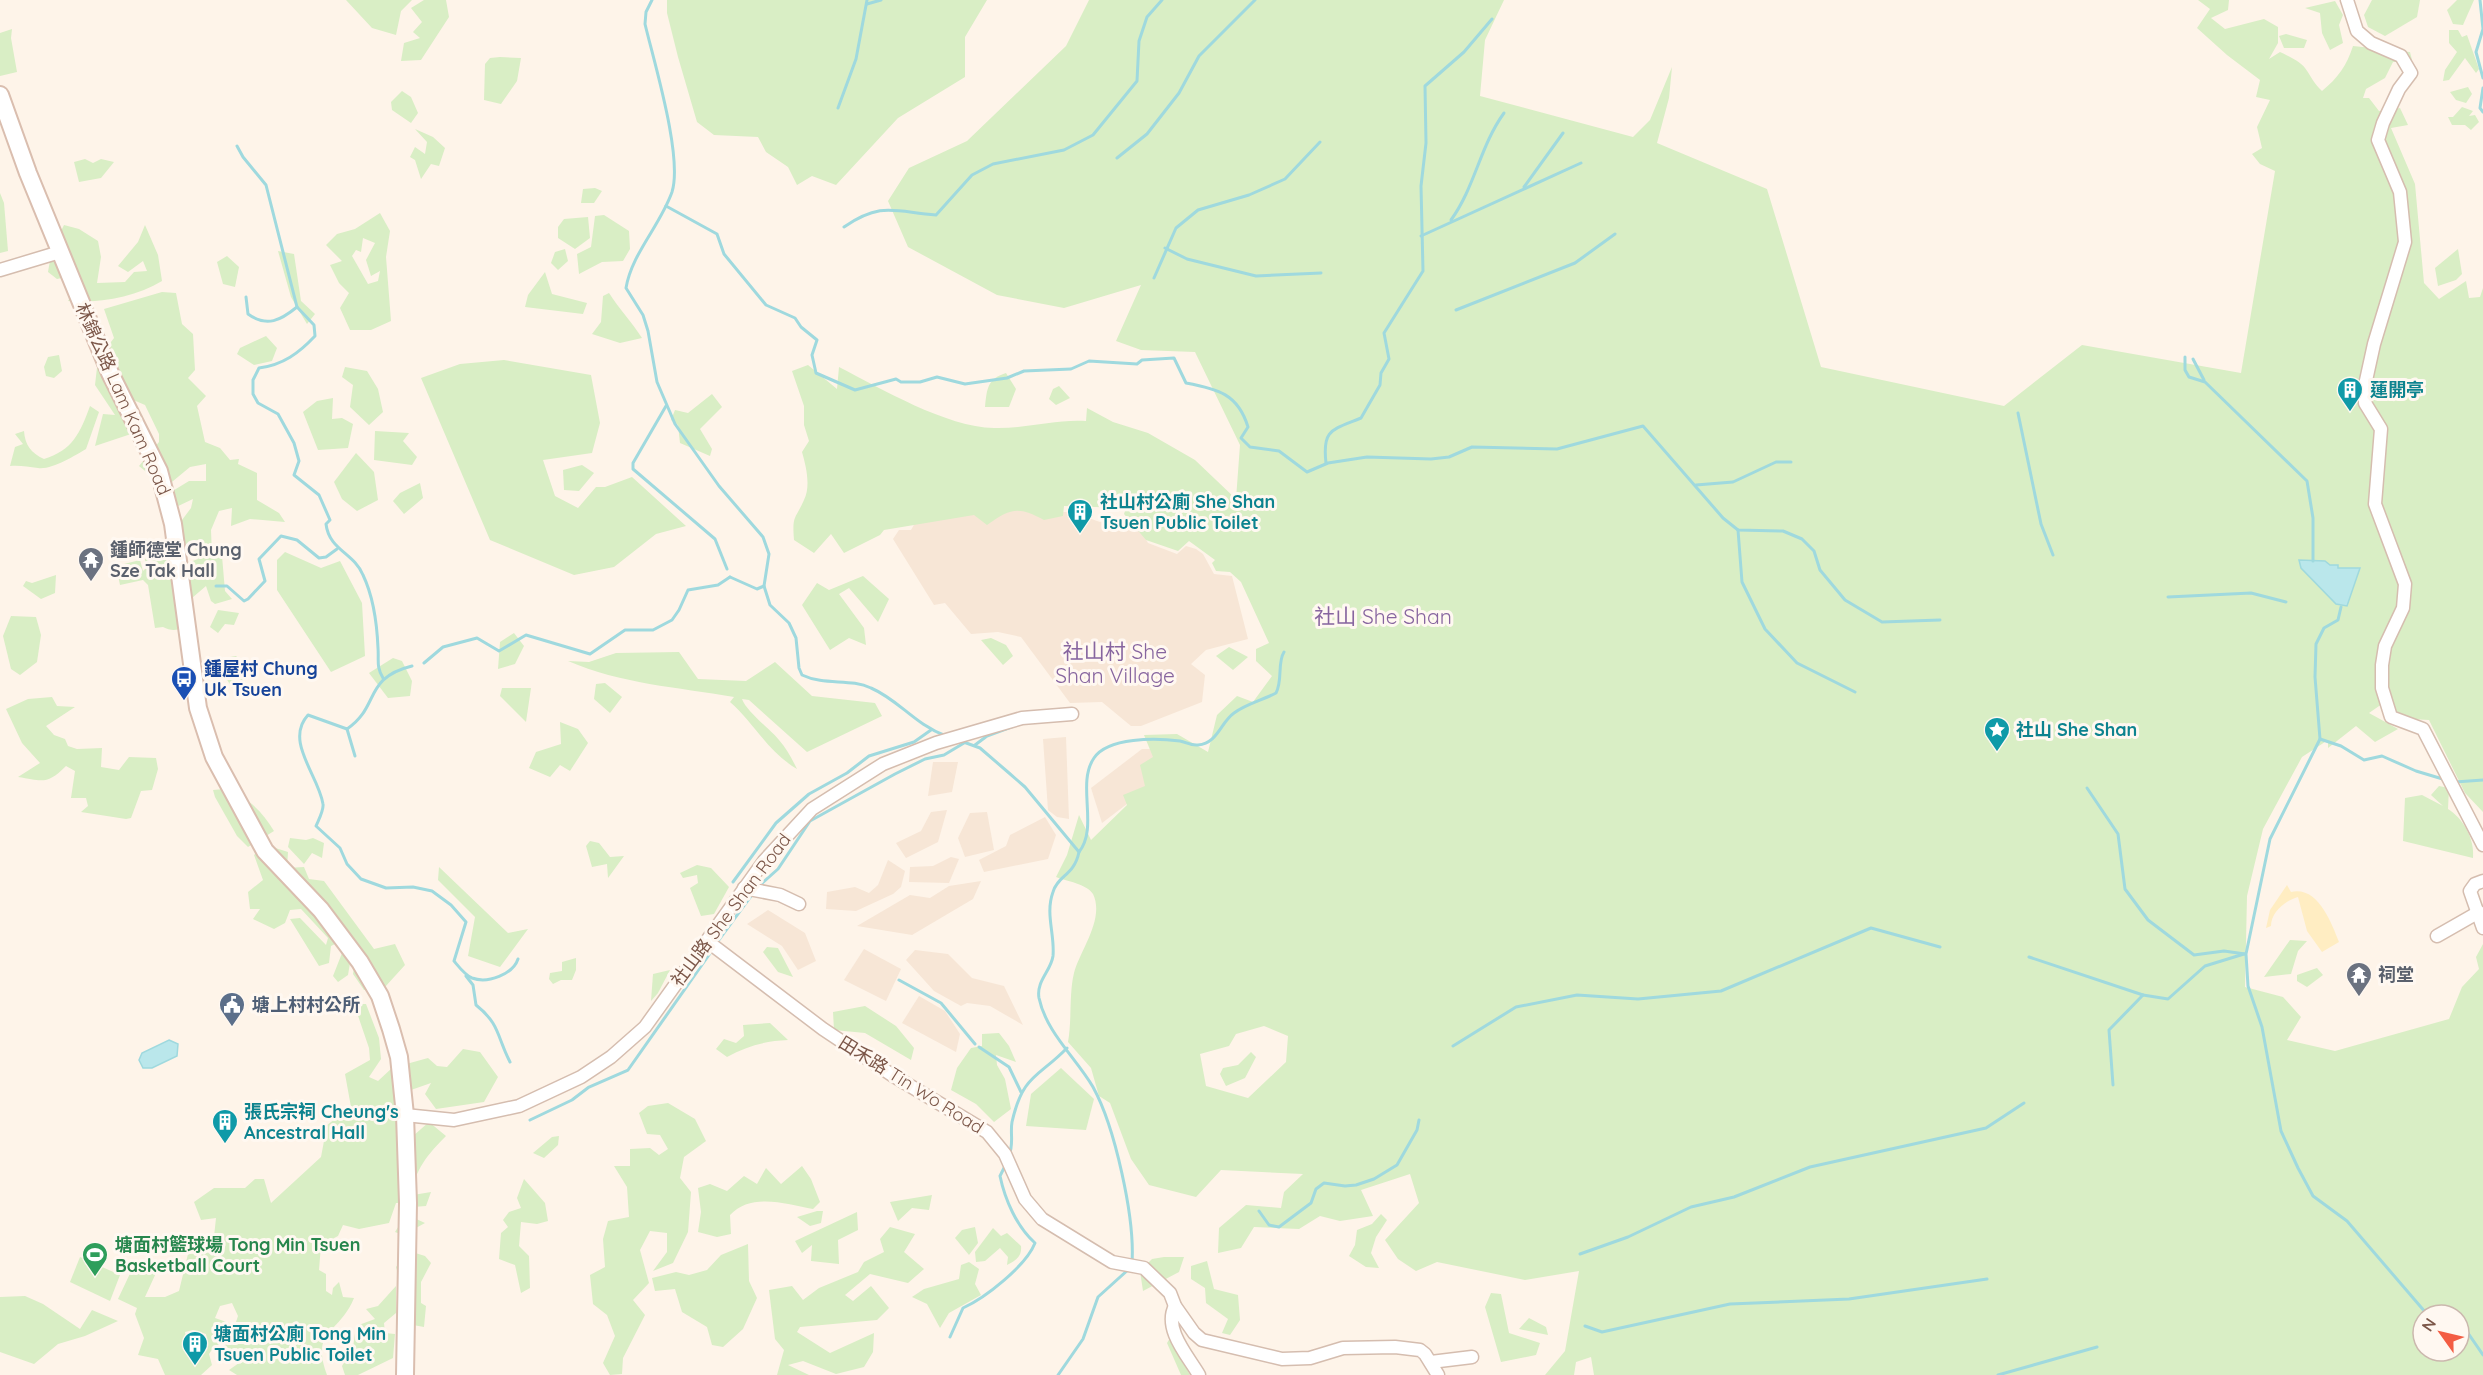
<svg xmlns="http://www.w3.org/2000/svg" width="2483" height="1375" font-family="Quicksand,'Noto Sans TC',sans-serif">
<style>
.residential{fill:#f7e6d6}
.green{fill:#d9eec5;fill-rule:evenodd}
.sand{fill:#ffedc2}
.water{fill:#bae7eb;stroke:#9fd9de;stroke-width:1.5}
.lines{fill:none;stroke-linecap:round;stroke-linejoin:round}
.stream{stroke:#9fd9de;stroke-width:3}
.minor-casing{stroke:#d5bdaf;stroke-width:15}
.secondary-casing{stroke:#dabeaf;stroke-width:20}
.minor{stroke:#fff;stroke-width:12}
.secondary{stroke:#fff;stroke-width:16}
.labels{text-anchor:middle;stroke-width:6;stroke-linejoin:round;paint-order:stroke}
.culture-label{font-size:18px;font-weight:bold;fill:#0d838f;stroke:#fff8f1;text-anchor:start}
.street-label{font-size:18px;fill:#7c5749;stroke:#fff8f1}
.worship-label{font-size:18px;font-weight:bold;fill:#5b616d;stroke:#fff8f1;text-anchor:start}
.transit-label{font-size:18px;font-weight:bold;fill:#164399;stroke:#fff8f1;text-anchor:start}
.service-label{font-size:18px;font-weight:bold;fill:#4e5e75;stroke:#fff8f1;text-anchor:start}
.leisure-label{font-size:18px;font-weight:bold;fill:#27864d;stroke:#fff8f1;text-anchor:start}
.quarter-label{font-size:21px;fill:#87659f;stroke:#fff8f1}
</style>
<rect width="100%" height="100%" fill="#fef4e9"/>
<g class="residential">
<path d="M932,494L1019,498L1045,512H1071L1100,522L1132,517L1148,543L1177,554L1186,546L1196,549L1203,554L1214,574L1232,576L1248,639L1206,650L1191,664L1205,675L1202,702L1141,726H1131L1102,702L1070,703L1021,637L998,632L971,634L945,603L934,605L893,539L899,530H911Z"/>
<path d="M1066,737L1069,819L1057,817L1048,810L1043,739Z"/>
<path d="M1142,749H1158L1174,768L1102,823L1091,788Z"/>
<path d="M933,762H958L952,792L928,796Z"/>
<path d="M947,810L938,842L906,858L896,843L921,831L931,812Z"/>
<path d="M987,812L994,850L965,857L958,838L970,813Z"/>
<path d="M1045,817L1056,835L1048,859L984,872L979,860L1006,846L1010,835Z"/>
<path d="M951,857L959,859L949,883L909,882L910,867L933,866Z"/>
<path d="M888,860L905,871L901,887L893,894L856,911L826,909L827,892L855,887L869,893L878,885Z"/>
<path d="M981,881L973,899L912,935L857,926L910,895L930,898L949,886Z"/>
<path d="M768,910L805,933L816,961L798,970L782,946L747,924Z"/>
<path d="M864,949L901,969L886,1001L844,980Z"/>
<path d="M915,950L948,954L972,978L1004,986L1023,1025L990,1006L967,1003L961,1006L934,991L906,960Z"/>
<path d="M919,996L945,1011L960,1034L956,1052L902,1023Z"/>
</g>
<g class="green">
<path d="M346,0H412L401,11L396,35L372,28Z"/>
<path d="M424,0H446L449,17L421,60L401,61L404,43L420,38L413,32L422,22L411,8Z"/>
<path d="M667,0H987L965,37V77L898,118L836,185L812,176L797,185L788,167L766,152L758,137L714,135L697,122L678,57L667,13Z"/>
<path d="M1089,0H1504L1485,40L1480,96L1633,137L1650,120L1672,67L1669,98L1657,143L1767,189L1821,367L2004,406L2082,345L2241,373L2275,171L2260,164L2252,154L2262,148L2257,127L2270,100L2256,97L2260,80L2227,55L2197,28L2210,9L2198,0H2229L2228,10L2211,18L2225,29L2264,19L2278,27V43L2269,59L2280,52C2288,56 2300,61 2305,68C2311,76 2314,84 2322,91C2338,78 2347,65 2353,46L2410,52L2412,60L2393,62L2385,78L2366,89L2363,98H2369L2379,111L2400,108L2408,125L2391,128L2415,184L2424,283L2439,299L2466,281L2469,298L2480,297L2483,288V812L2465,793L2429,720L2412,719L2384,710L2382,704L2369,713L2398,729L2375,742L2356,726L2328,748V740L2302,757L2263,829L2247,896L2245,987L2283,997L2301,1017L2287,1040L2335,1051L2449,1019L2462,987L2479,969L2476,957L2483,944V1375H1594L1591,1357L1576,1362L1574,1375H1545L1565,1351L1579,1271L1525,1280L1437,1262L1416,1271L1398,1259L1385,1240L1419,1203L1410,1174L1361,1190L1373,1216L1340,1221L1320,1216L1299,1229L1254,1227L1241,1248L1218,1253L1219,1228L1246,1205L1281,1208L1284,1192L1303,1174L1221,1170L1196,1197L1149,1185L1131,1159L1110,1103L1099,1096L1091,1068L1068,1042C1072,1020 1069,993 1074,973C1080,950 1105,919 1093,894C1087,884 1066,881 1056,877L1067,855L1079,815L1091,840L1127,805L1123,795L1145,786L1140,765L1153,757L1144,735L1177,734L1208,752L1217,715L1237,696L1253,702L1272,676L1256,661V649L1269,643L1241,582L1230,572L1216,571L1212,563L1215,560L1189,541L1178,551L1146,540L1124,514L1126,508L1064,506L1063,516L1044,520C1018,506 1011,508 987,525L974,515L884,530L880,535L844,553L831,534L814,553L794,540C792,515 795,520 804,500C811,486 806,466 802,452L809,441L804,425V406L792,371L808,365L837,389L839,367C882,389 946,427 994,428C1025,429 1056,419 1086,421L1087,408L1113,422L1148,433L1195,460L1236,499L1240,445L1195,352L1141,350L1116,341L1141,285L1064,308L997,295L908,247L888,201L909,168L967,141L1066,46ZM1264,1026L1288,1036L1286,1062L1248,1098L1206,1086L1200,1054L1229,1046L1236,1034ZM2423,1315H2459V1351H2423Z"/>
<path d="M2372,0H2420L2417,17L2385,36L2368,27L2364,15Z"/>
<path d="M2457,0H2474L2463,25L2453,24L2447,10Z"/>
<path d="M2335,1L2343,15L2339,25L2343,43L2330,50L2322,33L2320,13L2305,8Z"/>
<path d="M12,29L11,38L17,72L0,76V33Z"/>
<path d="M2449,30H2458L2462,37L2467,35L2479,69L2476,73L2465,58L2449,80L2443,81L2445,70L2457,52L2449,43Z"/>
<path d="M2286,34L2307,40L2304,48H2284L2279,36Z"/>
<path d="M500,57L521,58L517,81L501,104L484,100L485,64L490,58Z"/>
<path d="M2468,87L2472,94L2466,103L2456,100L2450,92Z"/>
<path d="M402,91L411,97L418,113L411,123L392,110L391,102Z"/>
<path d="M2462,107L2473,111L2469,116L2475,115L2479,122L2471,130L2465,125H2452L2448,117H2453Z"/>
<path d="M415,129L433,137L445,148L439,166L431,164L421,179L415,160L410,157L415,147L425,154L427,142Z"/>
<path d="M85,159L93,163L101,159L114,162L101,178L79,182L74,162Z"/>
<path d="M595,188L602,191L594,203H581L583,189Z"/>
<path d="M0,193L4,203L8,251L0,253Z"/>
<path d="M380,213L390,231L386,257L391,321L371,330H350L340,308L349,293L339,283L330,265L342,261L326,245L337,234L355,229ZM363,238L375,243L366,260L371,276L380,271L378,281L368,284L352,256L356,250L361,252Z"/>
<path d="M604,215L629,231L630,249L623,261L602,262L579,274L577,254L591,247L595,216Z"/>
<path d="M588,217L590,238L575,249L558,238V227L564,219Z"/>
<path d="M64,225L79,229L98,241L101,257L97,283L125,282L134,272L147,271L143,261L128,272L118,266L138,242L145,225L158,255L162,281C136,297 97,304 68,301L73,293L67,277L57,279L48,272L52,249Z"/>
<path d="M565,249L568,261L558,270L551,263L555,252Z"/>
<path d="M2458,249L2462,274L2456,280L2438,286L2435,268Z"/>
<path d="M278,251L294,254L301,301L315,314L307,324L291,297Z"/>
<path d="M227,256L239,267L235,287L223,284L217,262Z"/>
<path d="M545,272L552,294L587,303L583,314L525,307L528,295Z"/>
<path d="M162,292L176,293L182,324L193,334L195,370L188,378L206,396L197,406L205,442L220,448L230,460L239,459L238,464L257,473V500L279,513L285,522L250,519L231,526L232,508L219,511L211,530L212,556H222L225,591L232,599L215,604L211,601L206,586L192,598L193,623C182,629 174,633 163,627L155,628L148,585L143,580L120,585L116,566L140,560L143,571L146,568L145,559L166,554L168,570L198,559L195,547L184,543L179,524L191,508L193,499L174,508L171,492L189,481H206V464L190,467L161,491L155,479L139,466L159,442V434L145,405L131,399L137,432L95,446L103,414L115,415L95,385L98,359L114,338L104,309Z"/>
<path d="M609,293C619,309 632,322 642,338L620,343L592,334L601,322L603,296Z"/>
<path d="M266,336L277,348L272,361L254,365L237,354L240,348Z"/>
<path d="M59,355L62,371L54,378L46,376L44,367L48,357Z"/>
<path d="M504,360L591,375L600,423L592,453L543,460L555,496L578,508L596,487H605L632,477L686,526L656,534L614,567L574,575L490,540L421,378L460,364Z"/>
<path d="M345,367L367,371L378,389L383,412L369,425L350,407L353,385L342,377Z"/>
<path d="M1006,373L1016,389L1009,407H985C987,389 987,379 1006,373Z"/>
<path d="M1059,386L1070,398L1056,405L1049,399L1053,389Z"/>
<path d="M712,394L722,407L700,429L712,449L710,456L680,443L678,425L671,420L675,410L688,413Z"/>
<path d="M333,398L332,419L342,418L353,424L348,448L318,450L303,412L317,401Z"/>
<path d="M90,406L99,412L86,449C74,456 52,470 38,468C28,467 20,465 10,466L15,447L23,444L15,434L24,431C25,445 31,453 44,459C73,450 80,433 90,406Z"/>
<path d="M375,431L409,433L403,441L417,457L412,465L374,460Z"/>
<path d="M356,453L374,472L378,500L357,511L342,499L334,482Z"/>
<path d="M582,465L594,473L579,491L564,490L563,470Z"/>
<path d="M420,483L423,498L404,514L393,501L400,493Z"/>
<path d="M285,552L321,568L340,561L362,603L365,656L331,672L277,590V560Z"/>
<path d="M56,575L55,593L41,599L23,586L26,581L32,583Z"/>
<path d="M863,576L889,599L878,622L849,588L839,594L864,628L866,645L849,638L830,650L802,605L817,583L829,590Z"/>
<path d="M218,610L239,613L234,625L225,624L218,633L210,627Z"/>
<path d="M11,616L36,617L41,635L37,662L20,675L11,669L3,636Z"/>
<path d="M514,633L524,646L515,664L498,669L500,642Z"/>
<path d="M991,638L1006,645L1013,656L1003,665L981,640Z"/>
<path d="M1229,647L1248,657L1233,670L1216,656Z"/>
<path d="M679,652L698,679L746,681L775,662L812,696L875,703L882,716L807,752L749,700L742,699C746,711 771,730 779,740C787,749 792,759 797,769C768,752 754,723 730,702L734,697C677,687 621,684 568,661L589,662L616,653Z"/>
<path d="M236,656L244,664L243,686L232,688L219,666L224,658Z"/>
<path d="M393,658L402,661L412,681L410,696L388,698L369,673Z"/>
<path d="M605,683L622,697L610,713L594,699L596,684Z"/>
<path d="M502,688H531L526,722L500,696Z"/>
<path d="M52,697L57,706L75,707L46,726L54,735L65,739L68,746L77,749L102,748L101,767L119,770L129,757L156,758L158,769L152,790L141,791L131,818L126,819L81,812L88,806L86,798H71L75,771L66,766C47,785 43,781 18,777L40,763L22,743L6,709L28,699Z"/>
<path d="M560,722L578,729L588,743L570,771L560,765L550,777L529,768L536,752L561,744Z"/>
<path d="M2439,786L2449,788L2448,809C2464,819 2475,840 2473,858L2403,841L2405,798L2422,795L2443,806L2431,795Z"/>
<path d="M224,789C248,797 261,810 274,831L248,847L237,836L215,797L213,790Z"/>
<path d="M290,838L306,840L313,838L324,843L322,858L312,853L304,864L288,847Z"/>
<path d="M590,841L599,843L610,857L624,856L608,878L607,864L592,867L586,846Z"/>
<path d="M266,845L288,852L287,868L304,867L309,879L324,881L374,949L395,944L405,965L385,987L364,990L353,974L355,961L351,957L348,975L338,982L333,976L344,948L339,942L331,946L329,963L319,966L290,919L300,918L326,945L328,938L301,909L290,910L285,923L274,929L253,919L260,909H250L248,892L263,880L254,855Z"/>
<path d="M697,865L711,868L729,887L714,914L701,916L690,888L698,883L697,875L683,878L680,873Z"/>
<path d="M439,867L508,933L528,929L500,967L468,956L475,917L438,880Z"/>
<path d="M2290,940L2307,941L2298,951L2291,974L2264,977Z"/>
<path d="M767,947L778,948L793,977L778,972L763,952Z"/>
<path d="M576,958V970L572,980H561L553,984L549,979L550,973L562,971V962Z"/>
<path d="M2317,968L2323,975L2307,987L2297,981V975Z"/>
<path d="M670,970L658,993L651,1001L653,974Z"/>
<path d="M354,1004H366L379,1038L381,1059L369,1077L378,1081L392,1068L428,1058L437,1066L447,1067L463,1049L480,1052L498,1077L484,1102L436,1109L425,1094L431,1083L411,1090L403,1102L413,1136L429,1122L446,1136C429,1153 413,1171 413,1195L431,1192L426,1206L413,1207L412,1217L425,1223L403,1235L395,1232L405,1216V1203H396L389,1223L359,1229L343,1225L338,1236L321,1245L319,1270L326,1274V1291L332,1295L333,1288L339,1282L343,1297L354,1298C339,1335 310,1329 327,1375H237L229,1370L246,1358L237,1348L225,1353L213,1348L209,1354L212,1365L201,1375H165L158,1359L138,1355L144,1338L135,1314L137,1308L118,1299L135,1263L156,1273L145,1297H165L179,1291L188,1254L202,1253L213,1246L216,1218L201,1220L194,1202L214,1188H245L255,1179H264L271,1203L321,1157L327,1125L351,1107L345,1074L370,1060L369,1048ZM232,1303L238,1316L235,1325L215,1318L220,1306ZM193,1330L206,1334L208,1345L187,1342L185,1332Z"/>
<path d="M865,1006L896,1026L914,1048L911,1060L865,1033L834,1030L833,1012Z"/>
<path d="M770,1023L788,1040C765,1041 747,1046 727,1057L716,1049L724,1039L736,1043L744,1036L743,1025Z"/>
<path d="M999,1033L1009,1046L1016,1062L996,1055L997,1065L1005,1079L1011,1109L994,1122L976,1104L951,1090L957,1068L971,1048L982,1046V1034Z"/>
<path d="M1251,1052L1256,1057L1245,1078L1226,1086L1220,1074L1223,1068L1238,1065Z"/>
<path d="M1061,1068L1094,1099L1086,1130L1026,1126L1031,1094Z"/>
<path d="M668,1103L695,1119L706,1141L684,1157L680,1178L691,1192L688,1232L673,1263L653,1271L667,1252V1233L650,1231L640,1250L649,1283L633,1300L645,1315L623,1358L622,1374L610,1375L603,1363L615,1336L607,1315L593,1304L590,1275L605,1267L603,1239L608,1221L629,1217L627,1187L614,1166H630V1149L650,1148L659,1155L668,1149L660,1135L647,1134L639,1113L648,1106Z"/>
<path d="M559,1136L558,1145L544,1158L533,1153L552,1137Z"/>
<path d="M802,1166L811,1179L820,1202L813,1209C787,1204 751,1192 730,1215L731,1234L717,1237L698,1232L701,1212L698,1188L710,1184L727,1191L744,1176L757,1184L766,1168L781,1184Z"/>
<path d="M524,1179L545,1203L548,1221L537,1224L521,1222L519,1246L529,1256L530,1288L521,1293L515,1265L499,1259L501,1233L508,1227L503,1220L509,1212L521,1208L517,1198Z"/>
<path d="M932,1195L929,1210L912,1208L898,1221L890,1202Z"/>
<path d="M817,1211H823L821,1223L810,1226L797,1217Z"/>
<path d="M857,1212L858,1230L838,1240L839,1264L811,1261L812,1245L802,1253L795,1241Z"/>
<path d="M1381,1214L1387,1220L1376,1237L1371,1253L1379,1268L1366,1267L1349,1256L1355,1245L1357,1230L1372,1224Z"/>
<path d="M890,1227L915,1234L904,1252L924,1269L908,1283L870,1274L845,1295L853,1301L871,1286L889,1308L877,1320L800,1327L797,1332L830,1353L874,1333L873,1352L864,1367L836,1374L803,1361L788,1365L809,1375H777L784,1350L775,1339L769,1290L792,1286L803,1300L819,1288L858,1272L864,1262L884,1252L880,1239Z"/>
<path d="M975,1227L978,1243L969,1255L955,1238L962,1230Z"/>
<path d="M993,1228L1001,1236L1007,1233L1021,1246C1022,1257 1016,1260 1007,1265L1008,1257L1000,1248L985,1261L976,1262L975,1252Z"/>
<path d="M748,1244L749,1281L757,1298L743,1329L723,1347L712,1345L707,1327L682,1312L675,1289L655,1291L652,1278L676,1272L689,1275L707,1270L721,1255Z"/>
<path d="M409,1251L425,1256L431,1263L421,1282V1303L426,1306L424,1327L413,1325L398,1316L403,1291L396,1267Z"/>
<path d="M80,1257L120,1275L110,1301L70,1282Z"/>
<path d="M1164,1257H1184L1179,1272L1143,1291L1140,1271L1152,1259Z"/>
<path d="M1207,1261L1214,1289L1238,1295L1240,1320L1230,1335L1222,1333L1228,1319L1206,1303L1205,1288L1191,1279V1266Z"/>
<path d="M969,1262L979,1269L975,1284L981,1295L949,1313L940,1328L927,1304L912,1297L924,1289L959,1279L961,1265Z"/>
<path d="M396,1286V1313L384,1323L385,1333L395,1334L393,1358L358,1375H345L342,1366L353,1348L356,1326L375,1319L366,1309L378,1306Z"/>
<path d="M1491,1293L1501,1294L1509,1333L1540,1343L1536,1355L1501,1362L1485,1307Z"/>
<path d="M25,1296L43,1304L80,1329L92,1310L118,1321L85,1336L58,1344L34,1364L0,1352V1297Z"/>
<path d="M1529,1318L1546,1327L1548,1335L1519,1329Z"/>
<path d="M1170,1338L1190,1375H1181L1167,1343Z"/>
</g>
<path class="sand" d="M2287,885L2291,892C2318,886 2331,922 2339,942L2322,952L2307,931L2298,897C2286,900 2271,912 2271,926L2266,928L2270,910Z"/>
<g class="water">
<path d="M2299,560L2325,561L2330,565H2338V568H2360L2347,606L2336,604L2301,568Z"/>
<path d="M169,1040L178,1044L177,1056L152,1068H143L139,1060L142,1053Z"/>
</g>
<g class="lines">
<g class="stream">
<path d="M652,0L646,12L645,24C654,62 683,157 672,192C660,226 632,253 626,288L643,315L648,331L657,382L675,424L719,486L763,537L769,554L764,586L770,605L789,623L796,638L799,668L802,675C825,686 850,678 871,688C899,700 914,724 946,736"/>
<path d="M2480,0L2483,29L2476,52L2483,78"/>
<path d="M867,4L881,0"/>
<path d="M2483,88L2480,108L2483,112"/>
<path d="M838,108L856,59L867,0"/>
<path d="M237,146L243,157L266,185L297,307L314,325L315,336C299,353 283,365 259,368L253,380V394L258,403L278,414L294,443L299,461L294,475L319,495L330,520L326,524C329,550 354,553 363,575C373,596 377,624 378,648C379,661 376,666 383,678"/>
<path d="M1117,158L1147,134L1179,93L1199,56L1255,0"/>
<path d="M1524,187L1563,133"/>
<path d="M666,206L717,234L724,254L766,305L795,318L801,327L817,340L812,355L816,373L855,390L896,379L901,382H920L937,377L965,384L1007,378L1024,371L1071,369L1089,361L1137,364L1142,360L1174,358L1186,383C1218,389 1238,394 1248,427L1241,438L1250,447L1279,451L1307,472L1328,463L1367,457L1431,459L1449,457L1472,447L1557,449L1643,426L1723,518L1738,530L1783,531L1802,539L1814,551L1820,570L1845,600L1882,622L1940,620"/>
<path d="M1451,220C1475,187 1480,146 1504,113"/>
<path d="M844,227C882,201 895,212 936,215L972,175L993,164L1064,150L1093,135L1137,81L1139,41L1147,17L1162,0"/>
<path d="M1421,236L1581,163"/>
<path d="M1165,248L1187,259L1256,276L1321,273"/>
<path d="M1154,278L1176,228L1198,210L1249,195L1285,179L1320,142"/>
<path d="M246,297L248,314C267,328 281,320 297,307"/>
<path d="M1456,310L1575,263L1615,234"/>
<path d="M2185,357V370L2189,377L2205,382L2307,481L2313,518V561"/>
<path d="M2193,359L2204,380"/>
<path d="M666,406L633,463V469L715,539L727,569"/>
<path d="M2018,413L2041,524L2053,555"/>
<path d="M1326,463C1322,429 1332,430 1361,418L1380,385L1381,373L1389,359L1384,333L1423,271L1421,186L1426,143L1425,86L1464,52L1492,19"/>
<path d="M1696,485L1733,482L1776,462H1791"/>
<path d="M1738,530L1742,582L1765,629L1797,663L1855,692"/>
<path d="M730,577L757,589L764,586"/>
<path d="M216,586H227L244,601L248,599L265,581L259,559L281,536L297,540L319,558L326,557L337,549"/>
<path d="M2168,597L2251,593L2286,602"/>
<path d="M2341,607L2338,620L2324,628L2316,644L2315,677L2320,739L2270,839L2246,954L2248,986L2262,1027L2281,1131L2298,1168L2313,1196L2347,1221L2426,1313L2440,1315"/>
<path d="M424,663L443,647L477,638L499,651L526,635L590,654L625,630H653L672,620L679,610L688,590L718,585L730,577"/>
<path d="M412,666C363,678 380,707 347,729L308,715C284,741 319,776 323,804C324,810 319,819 316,826L340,848L347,864L361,879L386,888L413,887L432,891L451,905L466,922L454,961C459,967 465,975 472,978C488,984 513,974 518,959"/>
<path d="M347,729L355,756"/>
<path d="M2320,739L2341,746L2364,760L2382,756L2416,771L2446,780"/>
<path d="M958,740L980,748L1009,773L1025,787L1079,852C1074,876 1058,875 1053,892C1045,914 1055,934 1053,956C1051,971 1036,981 1039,998C1046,1032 1076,1058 1093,1087C1115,1127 1135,1218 1132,1263"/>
<path d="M975,745L987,736L1014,726"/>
<path d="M2455,782L2483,780"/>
<path d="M2087,788L2118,834L2125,889L2148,920L2194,955L2224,951L2245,954"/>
<path d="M1079,852C1099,827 1076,784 1094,758C1108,737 1156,738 1180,741C1186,742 1191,746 1198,745C1218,743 1220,723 1234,713C1246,704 1263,700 1276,693C1283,680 1277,663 1284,652"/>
<path d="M733,882L776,823L809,794L847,773L869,756L914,742L931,730"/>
<path d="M759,886L778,869L810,821L895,774L925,759L944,755L964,743"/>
<path d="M718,941L751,896"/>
<path d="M2029,957L2143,995"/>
<path d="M466,976L473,985L476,1005C500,1024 497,1037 510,1062"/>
<path d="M899,980L941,1003L975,1044"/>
<path d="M1453,1046L1516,1007L1577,995L1638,999L1721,991L1871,928L1940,947"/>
<path d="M979,1047L1009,1067L1021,1092"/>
<path d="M2113,1085L2109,1030L2143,995L2168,999L2205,966L2244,954"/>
<path d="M530,1120L572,1100L589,1087L628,1070L711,952"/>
<path d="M1009,1155C1014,1145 1010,1133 1012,1122C1023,1074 1038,1078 1067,1048"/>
<path d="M1259,1211L1269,1225L1279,1227L1311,1203L1316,1189L1324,1183L1345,1186L1356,1185L1374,1179L1397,1165L1417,1130L1419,1120"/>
<path d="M1580,1254L1628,1237L1691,1207L1734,1197L1810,1167L1986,1128L2024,1103"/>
<path d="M2459,1320L2483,1355"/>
<path d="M1585,1326L1602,1332L1730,1304L1849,1299L1987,1279"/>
<path d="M950,1337L963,1308C985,1298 1026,1266 1035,1243C1017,1227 1005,1200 1000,1176L1006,1164"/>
<path d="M1058,1375L1083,1339L1098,1297L1129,1269"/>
<path d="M1998,1375L2097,1347"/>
</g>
<defs>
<g id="minor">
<path d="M2347,0L2357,31L2371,43L2401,56L2411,73L2399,89L2383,123L2378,140L2400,192L2405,242L2374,344L2365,385V403L2381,429L2375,504L2405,584L2403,608L2385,646L2382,665V688L2391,717L2423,729L2483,845"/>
<path d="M0,270L60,252"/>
<path d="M2483,881L2475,884L2470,891L2483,928"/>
<path d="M744,888L780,895L799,904"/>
<path d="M2437,936L2479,912"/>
<path d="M707,941L823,1029L892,1075L987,1132L1005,1154L1025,1199L1042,1219L1112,1262L1144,1268L1170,1293L1175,1306L1194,1333L1202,1340L1282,1359L1310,1358L1343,1348L1395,1347L1420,1350L1425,1354L1438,1375"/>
<path d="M405,1115L454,1120L519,1106L581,1077L611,1057L645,1027L764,861L812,809L883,764L936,743L1022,718L1072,714"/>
<path d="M1175,1306C1163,1329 1188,1356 1199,1375"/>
<path d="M1431,1362L1472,1357"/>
</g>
<path id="secondary" d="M0,95L28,173L110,373L159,471L173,524L198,708L214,757L265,851L321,910L360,962L380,996L391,1029L399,1057L405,1115L408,1203L405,1375"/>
</defs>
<use href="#minor" class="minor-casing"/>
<use href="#secondary" class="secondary-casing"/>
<use href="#minor" class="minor"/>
<use href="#secondary" class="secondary"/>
</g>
<defs>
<symbol id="building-pin" viewBox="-11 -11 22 30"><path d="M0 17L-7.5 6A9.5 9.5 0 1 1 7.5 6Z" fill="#0f9aa8" stroke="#fff8f1"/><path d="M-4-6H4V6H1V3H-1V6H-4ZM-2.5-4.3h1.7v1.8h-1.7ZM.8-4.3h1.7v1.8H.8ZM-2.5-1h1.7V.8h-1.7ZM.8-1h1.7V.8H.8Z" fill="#fff"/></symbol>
<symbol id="temple-pin" viewBox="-11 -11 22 30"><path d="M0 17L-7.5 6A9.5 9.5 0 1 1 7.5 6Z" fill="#6b7280" stroke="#fff8f1"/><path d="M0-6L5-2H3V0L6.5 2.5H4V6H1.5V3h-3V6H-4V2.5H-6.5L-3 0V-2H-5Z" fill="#fff"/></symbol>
<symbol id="bus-pin" viewBox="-11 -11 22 30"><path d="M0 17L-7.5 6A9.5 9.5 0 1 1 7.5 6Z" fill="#1a4fb4" stroke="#fff8f1"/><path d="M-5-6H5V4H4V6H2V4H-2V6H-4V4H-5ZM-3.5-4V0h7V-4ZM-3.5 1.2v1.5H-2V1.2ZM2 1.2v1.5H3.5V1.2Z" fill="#fff"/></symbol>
<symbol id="sight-pin" viewBox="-11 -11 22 30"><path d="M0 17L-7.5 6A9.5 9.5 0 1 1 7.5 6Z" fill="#0f9aa8" stroke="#fff8f1"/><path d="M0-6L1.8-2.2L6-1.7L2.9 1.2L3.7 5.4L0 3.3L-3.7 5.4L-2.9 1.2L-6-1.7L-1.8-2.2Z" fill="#fff"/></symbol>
<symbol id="civic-pin" viewBox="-11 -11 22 30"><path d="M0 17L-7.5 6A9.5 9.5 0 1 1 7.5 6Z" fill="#5c6f8a" stroke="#fff8f1"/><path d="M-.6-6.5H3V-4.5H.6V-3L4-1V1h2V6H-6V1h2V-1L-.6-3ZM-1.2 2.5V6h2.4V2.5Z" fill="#fff"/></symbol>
<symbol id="stadium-pin" viewBox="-11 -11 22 30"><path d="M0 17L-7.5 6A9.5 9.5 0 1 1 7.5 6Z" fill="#2e9e5b" stroke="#fff8f1"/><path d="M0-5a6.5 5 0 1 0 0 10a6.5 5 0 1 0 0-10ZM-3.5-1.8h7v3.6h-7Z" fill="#fff"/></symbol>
</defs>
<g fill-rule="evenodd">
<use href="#building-pin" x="2335" y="375" width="30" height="40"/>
<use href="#building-pin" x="1065" y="497" width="30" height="40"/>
<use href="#temple-pin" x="76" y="545" width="30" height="40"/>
<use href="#bus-pin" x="169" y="664" width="30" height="40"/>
<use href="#sight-pin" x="1982" y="715" width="30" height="40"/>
<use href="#temple-pin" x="2344" y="960" width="30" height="40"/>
<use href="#civic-pin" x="217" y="990" width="30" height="40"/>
<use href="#building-pin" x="210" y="1107" width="30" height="40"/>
<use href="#stadium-pin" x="80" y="1240" width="30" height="40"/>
<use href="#building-pin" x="180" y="1329" width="30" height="40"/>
</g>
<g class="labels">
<g class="culture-label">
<text x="2370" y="396">蓮開亭</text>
<text x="1100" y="508">社山村公廁 She Shan<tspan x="1100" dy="21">Tsuen Public Toilet</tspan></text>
<text x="2016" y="736">社山 She Shan</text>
<text x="244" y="1118">張氏宗祠 Cheung's<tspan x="244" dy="21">Ancestral Hall</tspan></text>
<text x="214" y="1340">塘面村公廁 Tong Min<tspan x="214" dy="21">Tsuen Public Toilet</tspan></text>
</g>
<g class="street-label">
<text transform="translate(123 399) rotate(66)" y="6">林錦公路 Lam Kam Road</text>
<text transform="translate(731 910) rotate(-53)" y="6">社山路 She Shan Road</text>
<text transform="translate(911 1085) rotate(32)" y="6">田禾路 Tin Wo Road</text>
</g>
<g class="worship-label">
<text x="110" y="556">鍾師德堂 Chung<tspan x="110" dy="21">Sze Tak Hall</tspan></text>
<text x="2378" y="981">祠堂</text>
</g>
<g class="transit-label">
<text x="204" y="675">鍾屋村 Chung<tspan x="204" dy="21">Uk Tsuen</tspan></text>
</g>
<g class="service-label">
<text x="252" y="1011">塘上村村公所</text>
</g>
<g class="leisure-label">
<text x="115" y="1251">塘面村籃球場 Tong Min Tsuen<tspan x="115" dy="21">Basketball Court</tspan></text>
</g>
<g class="quarter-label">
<text x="1383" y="624">社山 She Shan</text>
<text x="1115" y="659">社山村 She<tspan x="1115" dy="24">Shan Village</tspan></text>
</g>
</g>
<g transform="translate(2441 1333) rotate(304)"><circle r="28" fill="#fff8f1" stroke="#cbb8ae" stroke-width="1.5"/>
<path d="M0-4.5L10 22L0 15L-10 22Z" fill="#f35d43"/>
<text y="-9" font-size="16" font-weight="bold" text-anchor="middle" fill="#7c5749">N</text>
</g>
</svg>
